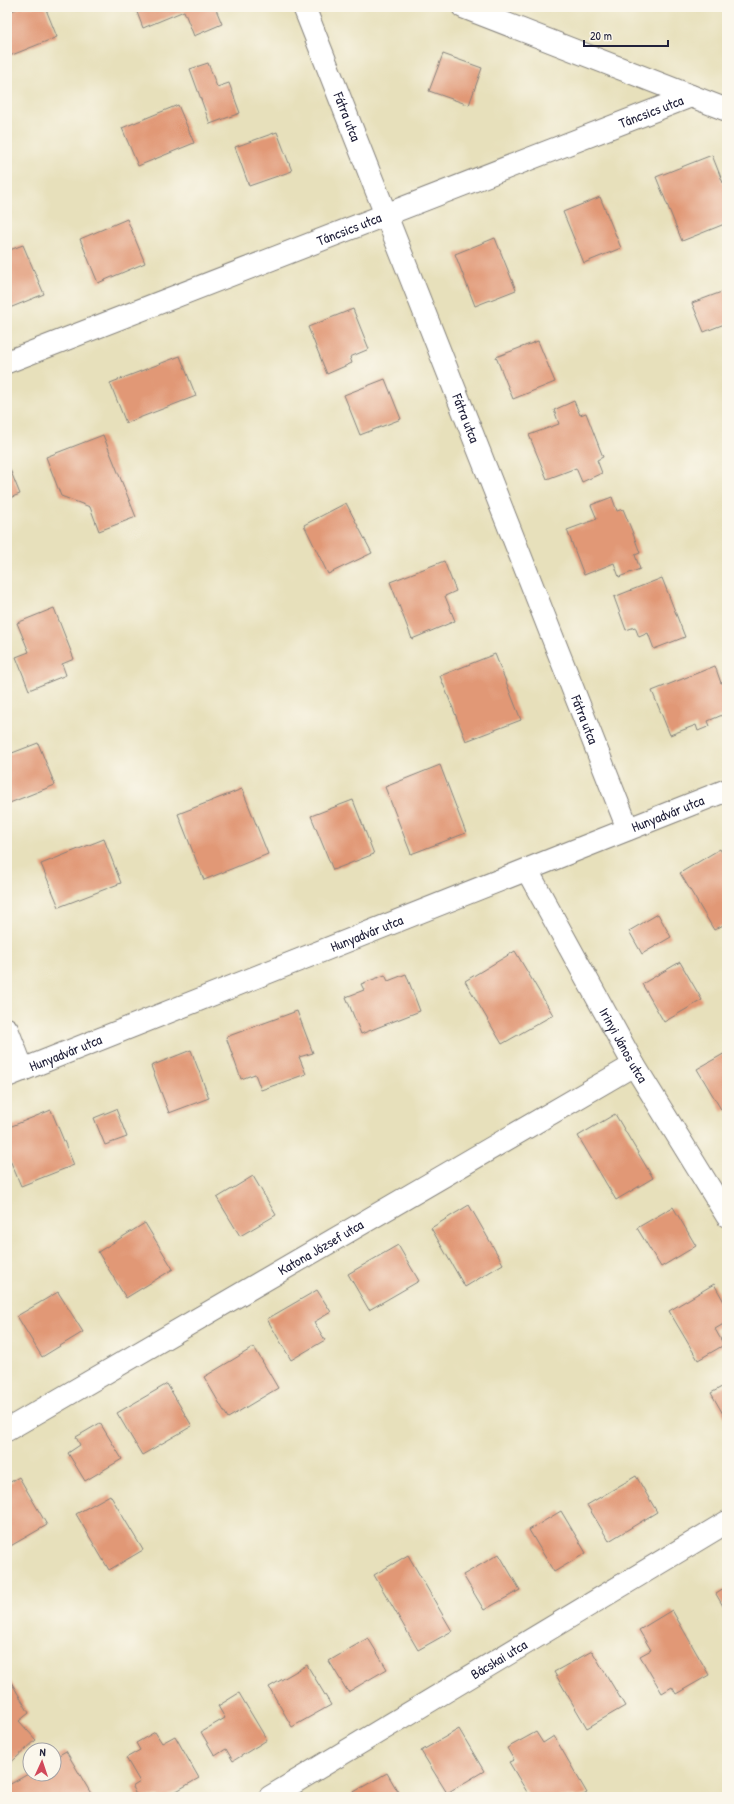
<svg xmlns="http://www.w3.org/2000/svg" width="734" height="1804" font-family="'Patrick Hand',sans-serif">
<style>
.building{fill:#e19876}
.lines{fill:none;stroke-linecap:round;stroke-linejoin:round}
.minor-casing{stroke:#84817b;stroke-width:24}
.minor{stroke:#fff;stroke-width:22}
.labels{text-anchor:middle;stroke-width:4;stroke-linejoin:round;paint-order:stroke}
.street-label{font-size:14px;fill:#22223b;stroke:#fbf7ec}
</style>
<rect width="100%" height="100%" fill="#fbf7ec"/>
<filter id="ink" filterUnits="userSpaceOnUse"><feTurbulence type="fractalNoise" baseFrequency=".025" numOctaves="2"/><feDisplacementMap in="SourceGraphic" scale="8" xChannelSelector="R" yChannelSelector="G"/><feConvolveMatrix kernelMatrix="1 2 1 2 8 2 1 2 1" color-interpolation-filters="sRGB"/></filter>
<filter id="wash" filterUnits="userSpaceOnUse"><feTurbulence type="fractalNoise" baseFrequency=".012" numOctaves="4" result="noise"/><feDisplacementMap in="SourceGraphic" scale="16" xChannelSelector="R" yChannelSelector="G"/><feGaussianBlur stdDeviation="0.9" result="paint"/><feColorMatrix in="noise" values="0 0 0 0 0 0 0 0 0 0 0 0 0 0 0 0 0 1.4 0 .05"/><feComposite in="paint" operator="in"/></filter>
<g filter="url(#wash)">
<rect width="100%" height="100%" fill="#e7e0bb"/>
<g id="blocks">
<g class="building">
<path d="M21,7H45L57,37L7,57V13Z"/>
<path d="M135,7H215L222,24L194,36L184,11L143,28Z"/>
<path d="M443,54L482,68L469,105L429,91Z"/>
<path d="M208,63L217,87L229,83L240,113L210,124L190,69Z"/>
<path d="M178,105L194,143L138,166L122,128Z"/>
<path d="M277,132L292,171L249,186L235,147Z"/>
<path d="M712,155L727,193V223L682,241L656,177Z"/>
<path d="M600,197L621,248L584,263L563,212Z"/>
<path d="M127,219L145,263L98,283L80,239Z"/>
<path d="M495,238L516,290L475,306L455,254Z"/>
<path d="M23,245L44,294L7,309V251Z"/>
<path d="M727,290V323L704,332L692,303Z"/>
<path d="M353,309L369,349L350,357L352,363L327,374L308,327Z"/>
<path d="M538,341L555,382L513,399L496,357Z"/>
<path d="M180,356L196,396L126,423L110,383Z"/>
<path d="M385,379L401,419L360,435L344,395Z"/>
<path d="M574,401L580,415L586,413L603,457L597,460L602,473L582,482L576,468L547,479L529,435L559,424L554,410Z"/>
<path d="M103,435L136,517L99,531L90,507L61,496L46,457Z"/>
<path d="M7,462L20,494L7,499Z"/>
<path d="M612,497L617,511L623,509L632,531L640,553L635,555L640,569L619,577L614,563L584,575L567,530L597,519L591,505Z"/>
<path d="M346,503L372,553L328,574L304,525Z"/>
<path d="M444,561L456,591L445,596L455,621L412,639L390,582Z"/>
<path d="M662,578L685,637L654,649L648,633L639,637L635,627L626,630L614,597Z"/>
<path d="M54,608L74,659L62,664L66,675L29,690L16,657L29,652L17,623Z"/>
<path d="M495,654L521,720L466,741L440,676Z"/>
<path d="M715,666L721,683L727,681V713L708,721L710,726L698,731L696,725L670,735L652,691Z"/>
<path d="M38,743L55,785L7,804V755Z"/>
<path d="M440,765L466,833L411,854L385,787Z"/>
<path d="M242,789L268,854L204,880L178,814Z"/>
<path d="M353,800L374,854L333,870L311,816Z"/>
<path d="M104,839L121,883L59,907L41,864Z"/>
<path d="M720,849L727,861V923L714,930L680,873Z"/>
<path d="M658,914L671,937L642,954L629,931Z"/>
<path d="M515,951L553,1015L502,1044L465,981Z"/>
<path d="M680,962L702,1000L664,1022L642,984Z"/>
<path d="M406,974L420,1011L361,1034L346,997L364,990L361,984L385,975L388,981Z"/>
<path d="M297,1011L313,1053L299,1057L306,1074L261,1090L255,1074L241,1079L226,1037Z"/>
<path d="M191,1050L209,1098L169,1113L151,1066Z"/>
<path d="M727,1052V1108L722,1111L697,1069Z"/>
<path d="M116,1109L127,1137L105,1145L94,1118Z"/>
<path d="M51,1110L74,1165L21,1186L7,1153V1128Z"/>
<path d="M615,1114L653,1178L616,1200L578,1136Z"/>
<path d="M253,1176L276,1215L240,1236L217,1198Z"/>
<path d="M469,1205L503,1264L465,1287L431,1228Z"/>
<path d="M673,1207L696,1246L661,1267L637,1228Z"/>
<path d="M145,1223L173,1269L126,1298L98,1252Z"/>
<path d="M398,1245L419,1281L369,1310L348,1274Z"/>
<path d="M714,1284L727,1307V1322L715,1329L724,1345L698,1360L669,1311Z"/>
<path d="M317,1290L331,1312L314,1322L325,1340L291,1360L267,1319Z"/>
<path d="M58,1292L83,1332L42,1357L17,1316Z"/>
<path d="M254,1347L278,1388L228,1418L204,1377Z"/>
<path d="M167,1384L192,1426L142,1455L117,1413Z"/>
<path d="M727,1384V1421L711,1393Z"/>
<path d="M100,1423L122,1459L85,1481L68,1453L80,1445L76,1437Z"/>
<path d="M636,1476L657,1512L609,1541L587,1505Z"/>
<path d="M19,1477L47,1525L7,1548V1484Z"/>
<path d="M110,1495L143,1550L109,1570L76,1514Z"/>
<path d="M561,1511L586,1553L554,1572L529,1530Z"/>
<path d="M499,1554L520,1590L484,1610L463,1575Z"/>
<path d="M408,1555L452,1631L418,1650L374,1575Z"/>
<path d="M727,1587V1613L716,1594Z"/>
<path d="M672,1610L709,1675L676,1694L672,1687L662,1693L640,1656L651,1650L639,1630Z"/>
<path d="M368,1638L387,1669L348,1692L329,1661Z"/>
<path d="M592,1651L625,1706L587,1728L554,1672Z"/>
<path d="M307,1665L331,1705L292,1727L269,1687Z"/>
<path d="M11,1682L29,1713L19,1721L36,1740L7,1766V1686Z"/>
<path d="M239,1693L267,1740L233,1761L226,1749L215,1756L201,1732L225,1718L218,1706Z"/>
<path d="M459,1729L484,1771L447,1793L421,1751Z"/>
<path d="M155,1732L162,1743L175,1736L199,1778L166,1797H137L132,1787L140,1782L126,1758L140,1750L136,1743Z"/>
<path d="M536,1732L543,1743L554,1736L587,1793L580,1797H530L509,1762L514,1760L507,1748Z"/>
<path d="M66,1751L93,1797H7V1786L30,1773V1774H54V1758Z"/>
<path d="M387,1773L401,1797H355L352,1793Z"/>
</g>
</g>
</g>
<g filter="url(#ink)">
<use href="#blocks" fill-opacity="0" stroke="#84817b" stroke-width="1"/>
<g class="lines">
<defs>
<g id="minor">
<path id="s1" d="M304,7L628,829"/>
<path d="M463,7L727,110"/>
<path id="s2" d="M7,362L691,96"/>
<path id="s3" d="M527,870L634,1065L727,1216"/>
<path d="M7,1029L23,1070"/>
<path id="s4" d="M7,1076L727,790"/>
<path id="s5" d="M7,1430L634,1065"/>
<path id="s6" d="M270,1797L727,1522"/>
</g>
</defs>
<use href="#minor" class="minor-casing"/>
<use href="#minor" class="minor"/>
</g>
</g>
<g class="labels">
<g class="street-label">
<text dy="5" stroke="none"><textPath href="#s2" startOffset="691">Táncsics utca</textPath></text>
<text dy="5" stroke="none"><textPath href="#s1" startOffset="118">Fátra utca</textPath></text>
<text dy="5" stroke="none"><textPath href="#s2" startOffset="367">Táncsics utca</textPath></text>
<text dy="5" stroke="none"><textPath href="#s1" startOffset="442">Fátra utca</textPath></text>
<text dy="5" stroke="none"><textPath href="#s1" startOffset="766">Fátra utca</textPath></text>
<text dy="5" stroke="none"><textPath href="#s4" startOffset="711">Hunyadvár utca</textPath></text>
<text dy="5" stroke="none"><textPath href="#s4" startOffset="387">Hunyadvár utca</textPath></text>
<text dy="5" stroke="none"><textPath href="#s3" startOffset="200">Irinyi János utca</textPath></text>
<text dy="5" stroke="none"><textPath href="#s4" startOffset="63">Hunyadvár utca</textPath></text>
<text dy="5" stroke="none"><textPath href="#s5" startOffset="363">Katona József utca</textPath></text>
<text dy="5" stroke="none"><textPath href="#s6" startOffset="267">Bácskai utca</textPath></text>
</g>
</g>
<rect width="734" height="1804" fill="none" stroke="#fbf7ec" stroke-width="24"/>
<g transform="translate(42 1762) rotate(3)"><circle r="19" fill="#fbf7ec" stroke="#a4a2a5"/>
<path d="M0-3L7 15L0 10L-7 15Z" fill="#d1495b"/>
<text y="-6" font-size="11" font-weight="bold" text-anchor="middle" fill="#22223b">N</text>
</g>
<path d="M584 40v6h84v-6" fill="none" stroke="#22223b" stroke-width="2"/>
<text x="590" y="40" font-size="12" fill="#22223b" stroke="#fbf7ec" stroke-width="3" paint-order="stroke">20 m</text>
</svg>
